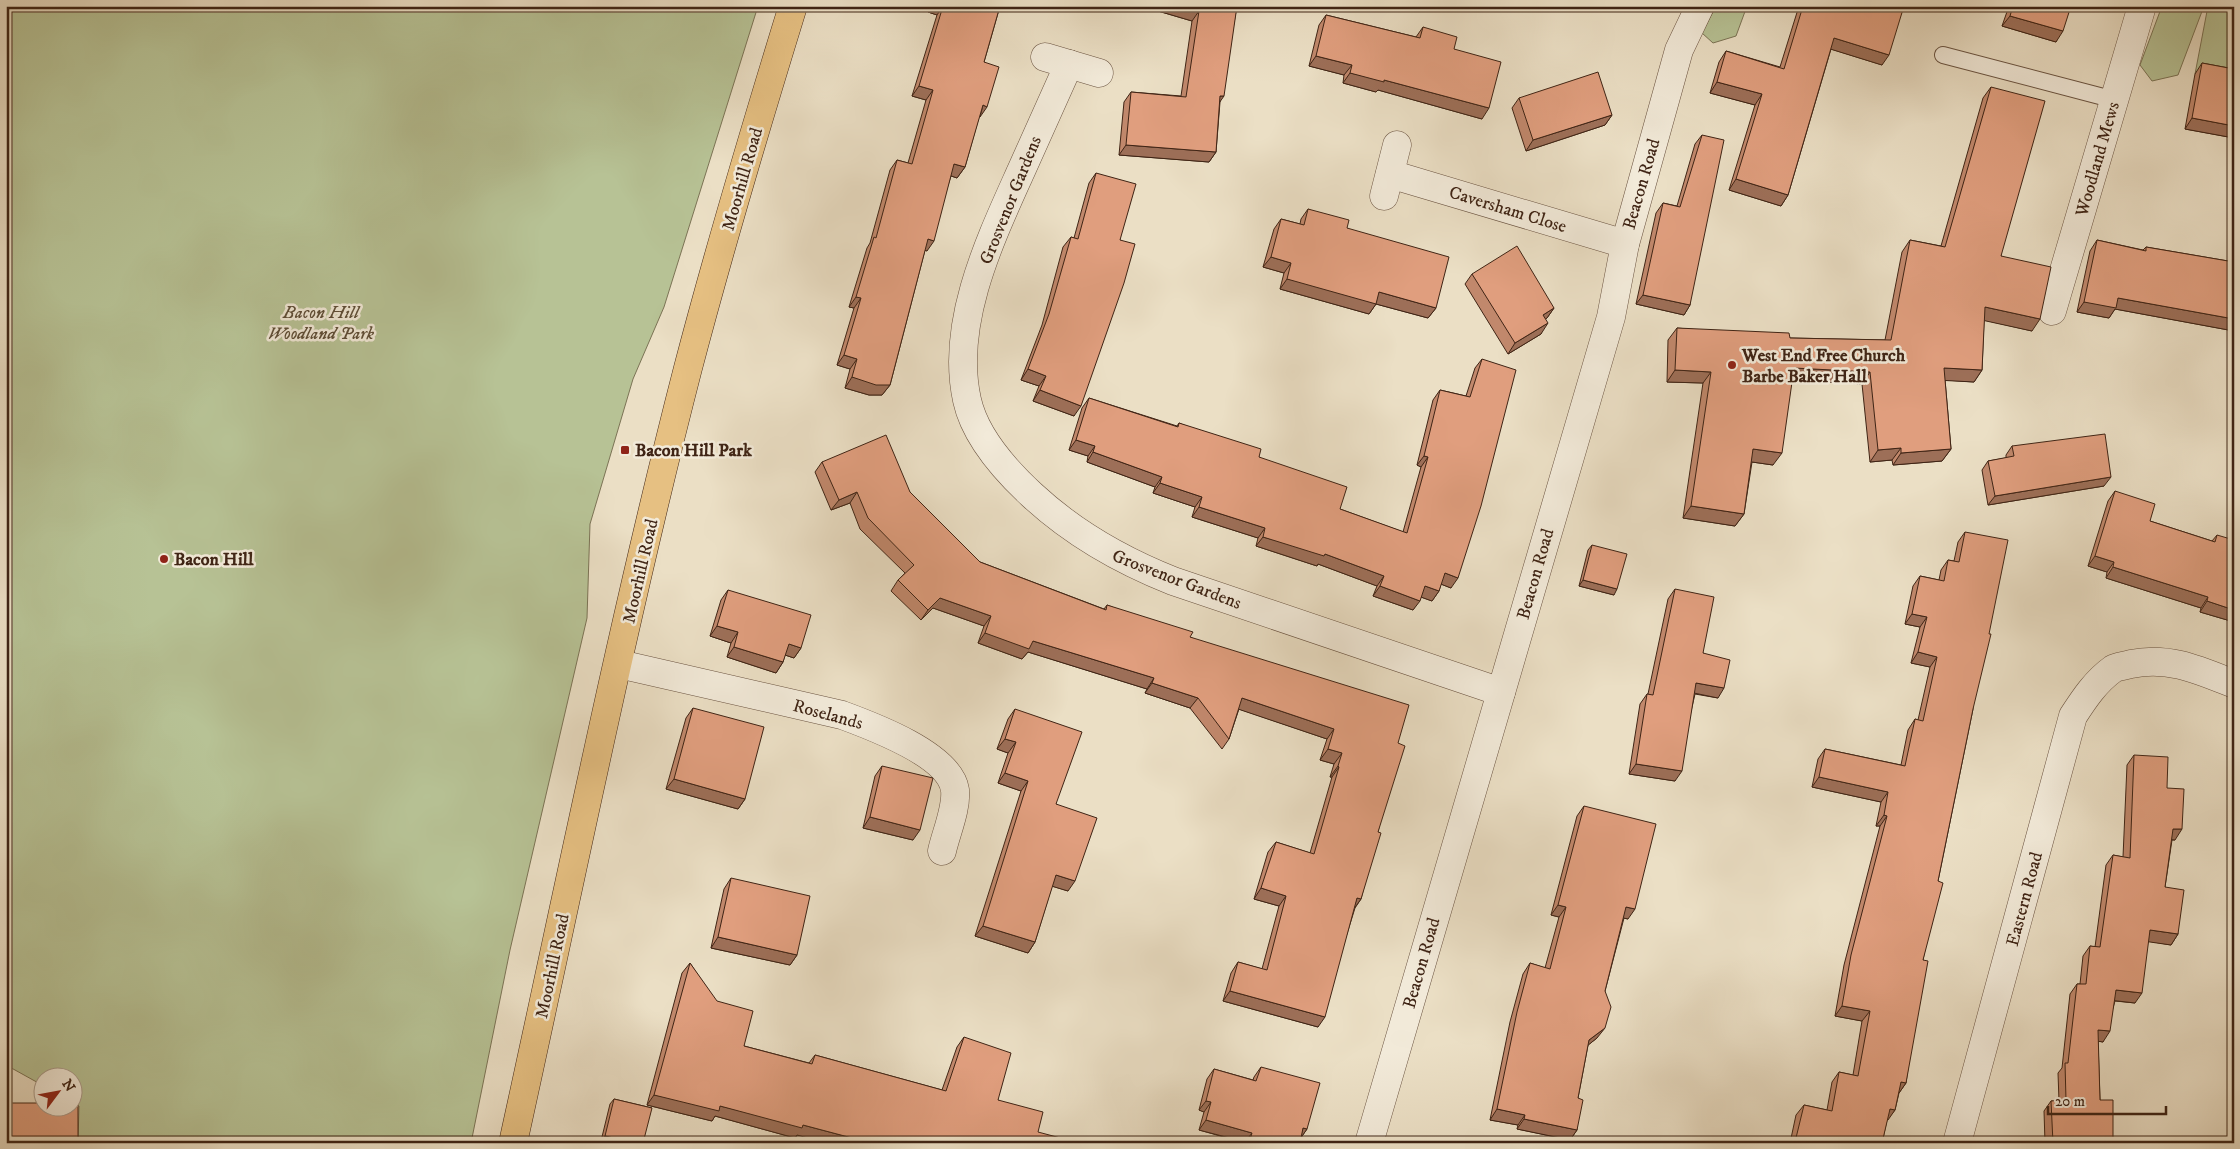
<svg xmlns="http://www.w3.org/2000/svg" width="2240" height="1149" font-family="'IM FELL DW Pica',serif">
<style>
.green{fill:#b7c295;stroke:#7b7355}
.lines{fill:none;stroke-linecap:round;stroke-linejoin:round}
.service-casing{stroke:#6a5341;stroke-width:18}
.minor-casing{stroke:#6a5341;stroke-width:29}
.primary-casing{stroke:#3f2415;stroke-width:29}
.service{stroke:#f2ead9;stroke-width:16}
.minor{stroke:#f2ead9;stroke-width:28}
.primary{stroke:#e6c082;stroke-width:28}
.wall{fill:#c1886c;stroke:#3f2415}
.shaded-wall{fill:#9d6f58;stroke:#3f2415}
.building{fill:#e09e7e;stroke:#3f2415}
.poi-dot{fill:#8f2418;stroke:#f2ead9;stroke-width:2}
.labels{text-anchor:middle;stroke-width:5;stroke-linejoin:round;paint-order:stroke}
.street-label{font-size:18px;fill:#3f2415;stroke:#f2ead9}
.park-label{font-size:18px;font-style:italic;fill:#5d4c35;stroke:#f2ead9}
.poi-label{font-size:18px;font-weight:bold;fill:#3f2415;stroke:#f2ead9;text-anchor:start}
</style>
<rect width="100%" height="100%" fill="#ebdfc5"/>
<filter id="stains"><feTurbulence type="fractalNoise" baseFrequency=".004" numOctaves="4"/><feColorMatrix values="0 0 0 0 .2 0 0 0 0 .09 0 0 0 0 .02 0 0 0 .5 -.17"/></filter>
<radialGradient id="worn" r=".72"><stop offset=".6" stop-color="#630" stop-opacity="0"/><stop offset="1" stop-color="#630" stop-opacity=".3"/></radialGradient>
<g class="green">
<path d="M6,6H758L664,307L633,379L590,524L587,618L510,950L471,1143H78L79,1106L73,1102L72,1076H42V1085L6,1065Z"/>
<path d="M1716,6H1747L1736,36L1713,43L1702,33Z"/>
<path d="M2162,6H2204L2178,75L2152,81L2140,65Z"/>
<path d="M2208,6H2234V81L2195,74Z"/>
</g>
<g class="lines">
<defs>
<path id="service" d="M1943,55L2115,100"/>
<g id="minor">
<path d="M1045,57L1099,73"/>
<path d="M1069,64C1053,100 1037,136 1021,171C990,240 950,323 967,400C975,437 1005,470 1032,495C1074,534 1120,560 1173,581L1501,692"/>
<path d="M1390,174L1625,244"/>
<path d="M1384,196L1397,145"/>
<path d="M2052,311L2142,6"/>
<path d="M619,664L842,715C872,726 950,755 955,790C957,808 946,833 942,851"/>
<path d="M1369,1143L1611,317L1625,244L1679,50L1700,6"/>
<path d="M1957,1143L2073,716C2084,699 2096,681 2113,669C2118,666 2125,666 2131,664C2169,656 2199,670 2234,684"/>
</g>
<path id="primary" d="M513,1143C570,884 622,624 688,368C720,246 756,126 793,6"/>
</defs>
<use href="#service" class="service-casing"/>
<use href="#minor" class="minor-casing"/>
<use href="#primary" class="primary-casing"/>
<use href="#service" class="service"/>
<use href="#minor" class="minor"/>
<use href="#primary" class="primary"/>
</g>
<g class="wall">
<path d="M930,6H1000L984,62L979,117L965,167L957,178L951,176L927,251L925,250L890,385L882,395H869L845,388L850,369L837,365L854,308L849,307L867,248L870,243L890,170L897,160L908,163L926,100L912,96L937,15L928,12Z"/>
<path d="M1141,6H1237L1220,102L1216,152L1209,162L1119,155L1124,102L1131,92L1181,96L1192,21Z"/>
<path d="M1799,6H1904L1882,65L1831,49L1788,195L1781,206L1729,190L1755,105L1710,93L1719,62L1726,51L1780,67Z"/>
<path d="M2009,6H2071L2056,42L2002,26Z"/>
<path d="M1326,15L1416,37L1423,27L1454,49L1482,119L1378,90L1376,92L1343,83L1344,75L1309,66L1319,25Z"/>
<path d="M2202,63L2234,69V138L2185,129L2195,74Z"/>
<path d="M1991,87L2001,256L2032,331L1984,320L1982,370L1974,382L1945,380L1951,449L1942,461L1893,465L1892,460L1870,462L1862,384L1792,380L1773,465L1752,462L1744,514L1735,526L1683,518L1703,383L1667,382L1668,340L1677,328L1790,338L1885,340L1902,252L1910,240L1941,246L1983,98Z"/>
<path d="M1519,98L1612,115L1605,125L1526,151L1512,108Z"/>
<path d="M1702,135L1690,305L1684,315L1636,304L1656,213L1663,203L1677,206L1695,144Z"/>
<path d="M1096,173L1120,240L1074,416L1033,401L1039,386L1021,380L1042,325L1063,247L1071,237L1074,238L1089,183Z"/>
<path d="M1308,209L1347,228L1436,308L1428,318L1376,304L1369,314L1280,289L1284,273L1263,267L1274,229L1281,219L1300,224L1301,219Z"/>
<path d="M2097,240L2143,250L2146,247L2234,262V331L2115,309L2109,318L2077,312L2090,251Z"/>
<path d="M1472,274L1554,308L1547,318L1545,319L1541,334L1508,354L1465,284Z"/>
<path d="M1482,359L1451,588L1441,584L1439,591L1432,601L1421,597L1413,610L1373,596L1377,586L1318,564L1317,566L1256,546L1258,538L1192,517L1195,507L1153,493L1155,487L1087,462L1088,456L1069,450L1082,408L1089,398L1177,426L1179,423L1259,457L1340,509L1403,532L1421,467L1417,465L1433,400L1440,390L1466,396L1475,368Z"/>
<path d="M2012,446L2104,486L1988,505L1982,470L1988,461L2006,458V455Z"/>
<path d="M822,462L910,492L980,562L1104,609L1107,605L1190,637L1398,743L1378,832L1361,899L1355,908L1318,1027L1223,1001L1231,973L1238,962L1262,969L1279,906L1254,899L1268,852L1276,842L1310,853L1332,777H1330L1334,764L1320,760L1327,739L1239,709L1229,739L1222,749L1190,708L1145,693L1147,689L1028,652L1022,659L978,643L984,626L933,608L921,620L891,591L898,580L905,573L860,529L850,503L831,510L815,472Z"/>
<path d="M2115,491L2150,521L2212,541L2217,535L2234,622L2200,612L2201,608L2106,578L2107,572L2088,566L2108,501Z"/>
<path d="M1965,532L1973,709L1938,881L1923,960L1906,1083L1899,1093L1895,1110L1887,1120L1882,1143H1790L1796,1115L1804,1105L1827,1110L1832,1082L1839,1072L1853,1075L1862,1021L1835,1016L1844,965L1880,826H1876L1881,802L1812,787L1818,759L1825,749L1901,765L1908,730L1915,719L1918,720L1930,667L1911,663L1920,627L1905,624L1913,586L1920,576L1939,580L1941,570L1948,560L1954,561L1958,542Z"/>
<path d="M1592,545L1614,595L1579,586L1588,550Z"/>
<path d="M1675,589L1703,653L1718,698L1695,694L1675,781L1629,774L1640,704L1647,694H1648L1668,599Z"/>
<path d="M728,590L801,648L794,658L785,655L783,662L776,673L727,657L731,643L710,636L721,600Z"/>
<path d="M693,708L745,799L738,809L666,789L686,718Z"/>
<path d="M1015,709L1056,804L1068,891L1052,886L1035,942L1028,953L975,936L1021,791L998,783L1008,753L997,749L1008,719Z"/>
<path d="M2134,755L2167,788L2175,840H2172L2165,887L2178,934L2171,945L2148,941L2135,1003L2115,1001L2103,1042L2098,1041L2100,1100L2113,1143H2045L2044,1111L2051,1101H2059L2058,1073L2062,1068L2070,994L2077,984H2080L2083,956L2090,946L2095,947L2106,865L2113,855L2123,857L2127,765Z"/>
<path d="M882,766L913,840L863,828L875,776Z"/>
<path d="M1584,806L1628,919L1624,918L1605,991L1597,1038L1588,1045L1578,1098L1577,1130L1570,1140L1517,1129L1518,1125L1490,1120L1510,1022L1523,974L1530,963L1545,968L1559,917L1551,915L1577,816Z"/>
<path d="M731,878L797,955L790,965L711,948L724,889Z"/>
<path d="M690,963L744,1046L809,1063L815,1055L942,1090L957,1047L964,1037L998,1100L1038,1132L797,1135L795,1138L715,1116L712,1121L647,1105L682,973Z"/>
<path d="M1261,1067L1307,1129L1300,1139V1143H1245L1199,1130L1204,1112L1199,1110L1207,1079L1214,1069L1253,1080L1254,1077Z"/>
<path d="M614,1099L652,1108L601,1141L610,1104Z"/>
</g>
<g class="shaded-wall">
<path d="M932,6H943L937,15L928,12Z"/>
<path d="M1141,6H1182L1199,11L1192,21Z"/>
<path d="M2010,16L2063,31L2056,42L2002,26Z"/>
<path d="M1834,38L1889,55L1882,65L1827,48Z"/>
<path d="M1316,56L1352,65L1344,75L1309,66Z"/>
<path d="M1350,73L1384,80L1489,108L1482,119L1378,90L1376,92L1343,83Z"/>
<path d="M1717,82L1762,94L1755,105L1710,93Z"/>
<path d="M919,86L933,90L926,100L912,96Z"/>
<path d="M1220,96H1224L1217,106Z"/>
<path d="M983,105L987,107L980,117Z"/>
<path d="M1612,115L1605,125L1526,151L1533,140Z"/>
<path d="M2192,118L2234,126V138L2185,129Z"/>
<path d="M1126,145L1216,152L1209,162L1119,155Z"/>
<path d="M954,164L965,167L957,178L946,174Z"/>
<path d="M1736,179L1788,195L1781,206L1729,190Z"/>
<path d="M928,239L934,241L927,251L921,249Z"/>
<path d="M1271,257L1291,263L1284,273L1263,267Z"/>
<path d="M1287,279L1379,292L1436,308L1428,318L1376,304L1369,314L1280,289Z"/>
<path d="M1643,295L1690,305L1684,315L1636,304Z"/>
<path d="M856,297L861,298L854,308L849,307Z"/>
<path d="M2118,298L2234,319V331L2115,309L2109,318L2077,312L2084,302Z"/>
<path d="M1985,307L2040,319L2032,331L1977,319Z"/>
<path d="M1554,308L1547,318L1536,326L1543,315Z"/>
<path d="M1548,323L1541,334L1508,354L1515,343Z"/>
<path d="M844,355L857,359L850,369L837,365Z"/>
<path d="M1794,368L1870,372L1862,384L1785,380Z"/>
<path d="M1944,368L1982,370L1974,382L1936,380Z"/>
<path d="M1028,369L1046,376L1039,386L1021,380Z"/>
<path d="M1675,370L1711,372L1703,383L1667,382Z"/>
<path d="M852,377L890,385L882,395H869L845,388Z"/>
<path d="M1040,390L1081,406L1074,416L1033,401Z"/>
<path d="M1076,440L1095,446L1088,456L1069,450Z"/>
<path d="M1901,448L1892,460L1870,462L1878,450Z"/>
<path d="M1753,449L1782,453L1773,465L1745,461Z"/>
<path d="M1951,449L1942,461L1893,465L1901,453Z"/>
<path d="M1093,452L1162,477L1155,487L1087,462Z"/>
<path d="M1424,456L1428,457L1421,467L1417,465Z"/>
<path d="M2111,477L2104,486L1988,505L1995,496Z"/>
<path d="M1160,483L1202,497L1195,507L1153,493Z"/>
<path d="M857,492L850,503L831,510L839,500Z"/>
<path d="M1691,506L1744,514L1735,526L1683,518Z"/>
<path d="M1199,507L1265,528L1258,538L1192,517Z"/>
<path d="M1263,537L1325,554L1384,576L1377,586L1318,564L1317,566L1256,546Z"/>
<path d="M2095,556L2114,562L2107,572L2088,566Z"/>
<path d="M2113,567L2208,597L2201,608L2106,578Z"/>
<path d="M1445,573L1458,578L1451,588L1438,583Z"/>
<path d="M1583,580L1617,589L1614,595L1579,586Z"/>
<path d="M1380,586L1420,601L1413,610L1373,596Z"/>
<path d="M1425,586L1439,591L1432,601L1418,596Z"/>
<path d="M940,598L991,616L984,626L933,608L921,620L928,610Z"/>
<path d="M2207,601L2234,610V622L2200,612Z"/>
<path d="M1912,614L1927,617L1920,627L1905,624Z"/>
<path d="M717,626L738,632L731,643L710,636Z"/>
<path d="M985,633L1033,641L1154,678L1147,689L1028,652L1022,659L978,643Z"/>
<path d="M789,644L801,648L794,658L782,654Z"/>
<path d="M734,647L783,662L776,673L727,657Z"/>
<path d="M1918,652L1937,657L1930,667L1911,663Z"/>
<path d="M1152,683L1198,698L1190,708L1145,693Z"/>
<path d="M1696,683L1724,688L1718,698L1689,692Z"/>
<path d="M1242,698L1334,729L1327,739L1235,708Z"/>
<path d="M1005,739L1016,742L1008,753L997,749Z"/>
<path d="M1328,749L1342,753L1334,764L1320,760Z"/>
<path d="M1636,764L1682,771L1675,781L1629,774Z"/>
<path d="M1338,766L1339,767L1332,777H1330Z"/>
<path d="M1005,773L1028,781L1021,791L998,783Z"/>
<path d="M1819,777L1888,792L1881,802L1812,787Z"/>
<path d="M674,779L745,799L738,809L666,789Z"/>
<path d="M1884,815L1887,816L1880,826H1876Z"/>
<path d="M870,817L920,830L913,840L863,828Z"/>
<path d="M2173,829H2182L2175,840L2166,839Z"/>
<path d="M1056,875L1075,881L1068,891L1048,885Z"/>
<path d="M1261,888L1286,896L1279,906L1254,899Z"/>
<path d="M1357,898L1361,899L1353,910Z"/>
<path d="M1558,905L1566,907L1559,917L1551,915Z"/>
<path d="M1626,907L1635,909L1628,919L1619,917Z"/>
<path d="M983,926L1035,942L1028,953L975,936Z"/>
<path d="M2150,930L2178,934L2171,945L2143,941Z"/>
<path d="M718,937L797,955L790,965L711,948Z"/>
<path d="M2116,990L2142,993L2135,1003L2109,1000Z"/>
<path d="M1230,991L1325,1017L1318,1027L1223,1001Z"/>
<path d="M1842,1006L1870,1011L1862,1021L1835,1016Z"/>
<path d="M1605,1028L1597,1038L1582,1050L1589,1040Z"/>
<path d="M2098,1030L2110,1031L2103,1042L2090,1040Z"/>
<path d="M1901,1082L1906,1083L1899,1093L1894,1092Z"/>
<path d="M654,1095L720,1106L803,1125L871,1143H826L797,1135L795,1138L715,1116L712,1121L647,1105Z"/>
<path d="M1206,1101L1211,1102L1204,1112L1199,1110Z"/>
<path d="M1497,1109L1525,1115L1518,1125L1490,1120Z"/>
<path d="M1890,1109L1895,1110L1888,1120L1883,1119Z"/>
<path d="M1524,1119L1577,1130L1570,1140L1517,1129Z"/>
<path d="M1206,1120L1252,1133L1245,1142L1199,1130Z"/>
<path d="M1303,1128L1307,1129L1300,1139Z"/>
<path d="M605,1136L636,1143H610L601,1141Z"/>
</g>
<g class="building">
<path d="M943,6H1000L984,62L999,67L987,107L983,105L965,167L954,164L934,241L928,239L890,385H876L852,377L857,359L844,355L861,298L856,297L874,237L876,238L897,160L912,164L933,90L919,86Z"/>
<path d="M1182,6H1237L1224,96H1220L1216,152L1126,145L1131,92L1186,97L1199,11Z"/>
<path d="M1803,6H1904L1889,55L1834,38L1788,195L1736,179L1762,94L1717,82L1726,51L1784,69Z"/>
<path d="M2013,6H2071L2063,31L2010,16Z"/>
<path d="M1326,15L1420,38L1423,27L1457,37L1454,49L1501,62L1489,108L1384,80V82L1350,73L1352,65L1316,56Z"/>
<path d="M2202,63L2234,69V126L2192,118Z"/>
<path d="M1598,72L1612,115L1533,140L1519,98Z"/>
<path d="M1991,87L2045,101L2001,256L2051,267L2040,319L1985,307L1982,370L1944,368L1951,449L1901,453V448L1878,450L1870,372L1794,368L1782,453L1753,449L1744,514L1691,506L1711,372L1675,370L1677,328L1789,333L1790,338L1891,340L1910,240L1945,247Z"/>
<path d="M1702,135L1724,140L1690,305L1643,295L1663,203L1680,207Z"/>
<path d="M1096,173L1136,184L1120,240L1135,244L1124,283L1081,406L1040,390L1046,376L1028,369L1049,314L1071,237L1078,239Z"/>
<path d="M1308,209L1349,220L1347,228L1449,257L1436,308L1379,292L1376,304L1287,279L1291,263L1271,257L1281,219L1304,225Z"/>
<path d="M2097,240L2146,251V247L2234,262V319L2118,298L2116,308L2084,302Z"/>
<path d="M1517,246L1554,308L1543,315L1548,323L1515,343L1472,274Z"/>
<path d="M1482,359L1516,370L1481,506L1458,578L1445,573L1439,591L1425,586L1420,601L1380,586L1384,576L1325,554L1324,556L1263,537L1265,528L1199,507L1202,497L1160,483L1162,477L1093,452L1095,446L1076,440L1089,398L1178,427L1179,423L1261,449L1259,457L1347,487L1340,509L1407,533L1428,457L1424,456L1440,390L1470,397Z"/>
<path d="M2105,434L2111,477L1995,496L1988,461L2014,456L2012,446Z"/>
<path d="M886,435L910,492L980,562L1106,610L1107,605L1193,632L1190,637L1409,705L1398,743L1405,746L1378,832L1381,833L1361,899L1357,898L1325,1017L1230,991L1238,962L1267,970L1286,896L1261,888L1276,842L1314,854L1339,767L1338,766L1342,753L1328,749L1334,729L1242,698L1229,739L1198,698L1152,683L1154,678L1033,641L1029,649L985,633L991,616L940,598L928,610L898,580L914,565L868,518L857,492L839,500L822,462Z"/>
<path d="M2115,491L2155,504L2150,521L2215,542L2217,535L2234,540V610L2207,601L2208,597L2113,567L2114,562L2095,556Z"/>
<path d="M1965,532L2008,540L1989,634H1991L1973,709L1938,881L1943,883L1923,960L1928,961L1906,1083L1901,1082L1895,1110L1890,1109L1882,1143H1799L1795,1142L1804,1105L1832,1111L1839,1072L1858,1076L1870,1011L1842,1006L1851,955L1887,816L1884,815L1888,792L1819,777L1825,749L1905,766L1915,719L1923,721L1937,657L1918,652L1927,617L1912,614L1920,576L1944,581L1948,560L1959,562Z"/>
<path d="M1592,545L1627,554L1617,589L1583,580Z"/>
<path d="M1675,589L1714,597L1703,653L1730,660L1724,688L1696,683L1682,771L1636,764L1647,694L1653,695Z"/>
<path d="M728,590L811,615L801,648L789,644L783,662L734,647L738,632L717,626Z"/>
<path d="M693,708L764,727L745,799L674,779Z"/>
<path d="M1015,709L1082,732L1056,804L1097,818L1075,881L1056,875L1035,942L983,926L1028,781L1005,773L1016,742L1005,739Z"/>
<path d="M2134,755L2168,757L2167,788L2184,789L2182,829H2173L2165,887L2184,890L2178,934L2150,930L2142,993L2116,990L2110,1031L2098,1030L2100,1100H2113V1143H2053L2051,1101L2066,1100L2065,1063H2068L2077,984H2086L2090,946L2100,947L2113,855L2130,858Z"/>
<path d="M882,766L933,778L920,830L870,817Z"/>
<path d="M1584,806L1656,824L1635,909L1626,907L1605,991L1611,1007L1605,1028L1589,1040L1578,1098L1583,1100L1577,1130L1524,1119L1525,1115L1497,1109L1517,1012L1530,963L1550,969L1566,907L1558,905Z"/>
<path d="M731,878L810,896L797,955L718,937Z"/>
<path d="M690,963L717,1001L753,1011L744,1046L812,1064L815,1055L946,1091L964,1037L1011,1053L998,1100L1043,1112L1038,1132L1068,1140L1067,1143H871L803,1125L802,1128L720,1106L719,1111L654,1095Z"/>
<path d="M1261,1067L1320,1083L1307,1129L1303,1128L1300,1143H1249L1252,1133L1206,1120L1211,1102L1206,1101L1214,1069L1256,1081Z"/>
<path d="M614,1099L652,1108L643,1143H636L605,1136Z"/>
<path d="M6,1103H42V1106H72V1104H78V1143H6Z"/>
</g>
<g class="poi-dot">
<circle cx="1732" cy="365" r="5"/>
<rect x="620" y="445" width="10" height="10" rx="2.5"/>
<circle cx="164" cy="559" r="5"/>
</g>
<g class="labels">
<g class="street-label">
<text transform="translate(2097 159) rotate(-74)" y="6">Woodland Mews</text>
<text transform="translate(742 179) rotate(-74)" y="6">Moorhill Road</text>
<text transform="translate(1641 184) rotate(-74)" y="6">Beacon Road</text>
<text transform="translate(1010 200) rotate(-68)" y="6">Grosvenor Gardens</text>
<text transform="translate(1508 209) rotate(17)" y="6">Caversham Close</text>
<text transform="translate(640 571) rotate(-77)" y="6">Moorhill Road</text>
<text transform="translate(1535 574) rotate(-74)" y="6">Beacon Road</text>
<text transform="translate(1177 579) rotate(21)" y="6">Grosvenor Gardens</text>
<text transform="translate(828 714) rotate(15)" y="6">Roselands</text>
<text transform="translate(2024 899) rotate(-75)" y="6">Eastern Road</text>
<text transform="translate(1421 963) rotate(-74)" y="6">Beacon Road</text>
<text transform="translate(552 966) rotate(-78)" y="6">Moorhill Road</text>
</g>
<g class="park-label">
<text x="321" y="318">Bacon Hill<tspan x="321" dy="21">Woodland Park</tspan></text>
</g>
<g class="poi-label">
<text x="1742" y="361">West End Free Church<tspan x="1742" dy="21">Barbe Baker Hall</tspan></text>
<text x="635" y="456">Bacon Hill Park</text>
<text x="174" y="565">Bacon Hill</text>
</g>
</g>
<rect width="2240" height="1149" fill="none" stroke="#ebdfc5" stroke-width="25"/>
<rect x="8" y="8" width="2225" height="1134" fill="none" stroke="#3f2415" stroke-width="2.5"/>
<rect x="12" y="12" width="2215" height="1124" fill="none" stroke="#3f2415"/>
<g transform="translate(58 1092) rotate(58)"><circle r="24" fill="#f2ead9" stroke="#aa9b8b"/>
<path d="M0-4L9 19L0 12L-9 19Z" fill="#8f2418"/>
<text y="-8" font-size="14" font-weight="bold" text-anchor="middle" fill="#3f2415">N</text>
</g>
<path d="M2048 1106v8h118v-8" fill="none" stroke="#3f2415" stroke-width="2.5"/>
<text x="2055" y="1106" font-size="15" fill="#3f2415" stroke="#f2ead9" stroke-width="4" paint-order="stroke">20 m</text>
<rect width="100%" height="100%" filter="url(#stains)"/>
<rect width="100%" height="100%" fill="url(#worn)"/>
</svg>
